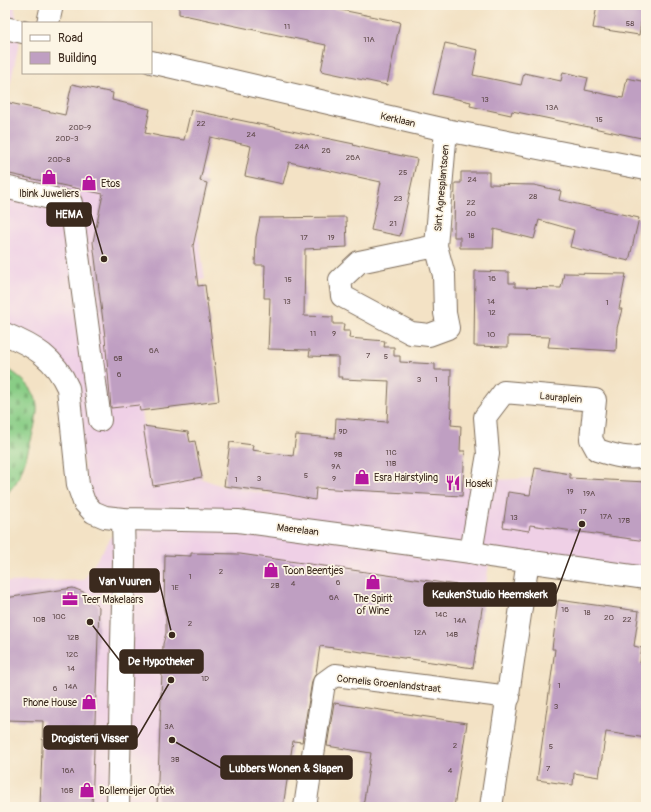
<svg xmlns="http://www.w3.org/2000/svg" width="651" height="812" font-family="Pangolin,sans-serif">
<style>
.built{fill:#efd0e6}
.cemetery{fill:url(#cemetery-stones);stroke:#627c52}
.building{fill:#bf9fc2}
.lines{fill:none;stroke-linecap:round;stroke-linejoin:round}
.minor-casing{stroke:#7b6a58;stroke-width:24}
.minor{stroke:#fff;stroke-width:22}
.labels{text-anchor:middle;stroke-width:3.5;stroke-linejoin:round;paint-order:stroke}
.number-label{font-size:8px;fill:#5c4747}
.street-label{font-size:10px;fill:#3b2a1e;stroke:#fcf5e5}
.poi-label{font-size:10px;fill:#3b2a1e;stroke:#fcf5e5;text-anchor:start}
.leader{fill:none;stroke:#3b2a1e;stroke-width:1.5}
.callout-dot{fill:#3b2a1e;stroke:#fcf5e5;stroke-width:1.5}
.callout{fill:#3b2a1e;stroke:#3b2a1e;stroke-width:1.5}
.callout-label{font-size:11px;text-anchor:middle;font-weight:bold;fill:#fff}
</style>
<defs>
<pattern id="cemetery-stones" width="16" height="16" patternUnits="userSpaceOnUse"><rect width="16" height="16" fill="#89cd86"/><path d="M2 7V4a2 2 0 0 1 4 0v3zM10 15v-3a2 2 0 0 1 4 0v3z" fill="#77b073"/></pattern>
</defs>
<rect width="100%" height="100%" fill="#fcf5e5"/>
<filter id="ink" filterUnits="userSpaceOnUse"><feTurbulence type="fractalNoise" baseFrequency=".025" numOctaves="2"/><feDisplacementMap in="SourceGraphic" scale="8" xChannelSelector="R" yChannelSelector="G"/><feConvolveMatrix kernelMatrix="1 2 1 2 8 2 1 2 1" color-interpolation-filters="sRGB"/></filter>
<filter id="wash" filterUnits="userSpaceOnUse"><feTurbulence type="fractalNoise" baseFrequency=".012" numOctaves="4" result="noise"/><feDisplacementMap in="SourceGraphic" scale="16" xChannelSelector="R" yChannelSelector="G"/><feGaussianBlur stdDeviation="0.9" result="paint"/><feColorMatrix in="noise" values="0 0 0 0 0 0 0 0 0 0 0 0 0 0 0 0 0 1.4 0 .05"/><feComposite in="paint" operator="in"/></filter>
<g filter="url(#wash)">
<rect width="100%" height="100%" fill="#f3e2c5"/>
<g class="built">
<path d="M5,5H14L20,38L5,110Z"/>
<path d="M5,128L206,171L196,220L205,279L100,298L116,408L141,405L154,484L197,477L222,486L268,494L290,487L325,490L329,472L460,482L567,476L646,486V578L490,556L477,649L328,628L196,807H41V714H5V582L84,580L123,519L93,512L68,388L5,334Z"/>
</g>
<path class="cemetery" d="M5,367C19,376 35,387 37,405C39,417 24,468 18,479C15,485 9,491 5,496Z"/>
<g id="blocks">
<g class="building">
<path d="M179,5H328L327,7L400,22L387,85L321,71L326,45L179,14Z"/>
<path d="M597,5H644L639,35L593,28Z"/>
<path d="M445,43L478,50L473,75L521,85L524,73L561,81L563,72L588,78L585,90L623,98L627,78L646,82V139L512,111L511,115L470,106L471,102L433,94Z"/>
<path d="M72,84L113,93L112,100L150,109L145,133L164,137L184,140L191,110L354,144L353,145L364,148L417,159L400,236L371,230L381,182L289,162L283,184L245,176L251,146L210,137L200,181L207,183L193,246L198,286L205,285L219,401L140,411L139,405L111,408L105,337L93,242L103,194L5,173V102L65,115Z"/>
<path d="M461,172H489V184L534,185L561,191L559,200L639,218L629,261L570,247L574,230L539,220L534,239L494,229L493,248H460V237H454V227L455,183H461Z"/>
<path d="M346,217L347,247L305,249L304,316L333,317V324H344L343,331H350L349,338L385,341L384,347H394V356H400V362L435,364V370H451L450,408L452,409L451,425L461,426L460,451H465L462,496L316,488L315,500L286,494L224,486L230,442L253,445L252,450L293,456L296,435L335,438L336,418L387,422L389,381L342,379L343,377H338V357L309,356L310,350L268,349L270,298H264L265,265H255L256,237L260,218Z"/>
<path d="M475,271L509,272V283H515V287L561,288L564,273L626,274L619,309H622L617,328L616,351L548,347L550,337L508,336V347L474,346Z"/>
<path d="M143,426L188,432L190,442L195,441L202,477L153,486Z"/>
<path d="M535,468L570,474V478L646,482V541L530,525L529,531L503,527L508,492L530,495Z"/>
<path d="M191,553L240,554L485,589L473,668L320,646L316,673L312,681L302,742L293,741L283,807H157L163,644L166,633V617L164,609L165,555L191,556Z"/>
<path d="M73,588L86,593L99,607L92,807H40L43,721L5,720V598Z"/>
<path d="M558,600L639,611L634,646L642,648L640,663L646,664V738L606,732L599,777L574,773L573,785L537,780L555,649H552Z"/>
<path d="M334,703L467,723L454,807H363L371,753L327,746Z"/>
</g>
</g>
</g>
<g filter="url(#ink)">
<use href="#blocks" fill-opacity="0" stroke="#7b6a58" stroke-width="1"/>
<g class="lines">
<defs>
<g id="minor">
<path d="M48,23L52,5"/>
<path d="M5,28L23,32"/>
<path d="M151,62L446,130L646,169"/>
<path d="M5,187L71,203L100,420"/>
<path d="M436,246L359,262L340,280L342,296L411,333L429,335L448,328L445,313L444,275L436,246L446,130"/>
<path d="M5,334C34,346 55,358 68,388L78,485L84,502L93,512L105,517L123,519L238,521L471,552L490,556L646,578"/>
<path d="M471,552L488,454L485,417L504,392L595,400L591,439L597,450C612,455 631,461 646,455"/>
<path d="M118,807L124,561L123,519"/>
<path d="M305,807L324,683L335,675L509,697"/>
<path d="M491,807L528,561"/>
</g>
</defs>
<use href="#minor" class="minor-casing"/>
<use href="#minor" class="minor"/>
</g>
</g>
<defs>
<symbol id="shop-bare" viewBox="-9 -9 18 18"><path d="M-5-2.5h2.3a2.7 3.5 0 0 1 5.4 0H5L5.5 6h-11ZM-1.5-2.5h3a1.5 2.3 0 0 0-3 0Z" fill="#b5179e" stroke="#fcf5e5" stroke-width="2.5" paint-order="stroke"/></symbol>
<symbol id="restaurant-bare" viewBox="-9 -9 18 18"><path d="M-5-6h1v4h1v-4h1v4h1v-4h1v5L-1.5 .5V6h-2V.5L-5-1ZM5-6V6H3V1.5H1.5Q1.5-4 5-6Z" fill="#b5179e" stroke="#fcf5e5" stroke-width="2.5" paint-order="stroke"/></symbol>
<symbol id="office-bare" viewBox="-9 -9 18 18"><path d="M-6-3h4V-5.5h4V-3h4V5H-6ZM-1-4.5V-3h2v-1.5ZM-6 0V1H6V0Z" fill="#b5179e" stroke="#fcf5e5" stroke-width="2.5" paint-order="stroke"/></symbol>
</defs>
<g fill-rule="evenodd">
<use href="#shop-bare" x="38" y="166" width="22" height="22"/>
<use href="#shop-bare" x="78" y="172" width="22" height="22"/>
<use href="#shop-bare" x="351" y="466" width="22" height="22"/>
<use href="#restaurant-bare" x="442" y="472" width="22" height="22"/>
<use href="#shop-bare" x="260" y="559" width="22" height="22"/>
<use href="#shop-bare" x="362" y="571" width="22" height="22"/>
<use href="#office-bare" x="59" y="588" width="22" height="22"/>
<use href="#shop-bare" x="78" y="691" width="22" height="22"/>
<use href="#shop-bare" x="76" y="779" width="22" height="22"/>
</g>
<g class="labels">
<g class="number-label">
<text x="630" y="26">58</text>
<text x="287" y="29">11</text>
<text x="369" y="42">11A</text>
<text x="485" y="102">13</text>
<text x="552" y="110">13A</text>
<text x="599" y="122">15</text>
<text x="201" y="126">22</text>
<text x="80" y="130">20D-9</text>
<text x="251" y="137">24</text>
<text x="67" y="141">20D-3</text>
<text x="302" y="149">24A</text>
<text x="326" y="153">26</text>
<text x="353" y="160">26A</text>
<text x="59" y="162">20D-8</text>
<text x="403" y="175">25</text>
<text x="472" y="182">24</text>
<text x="533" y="199">28</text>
<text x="398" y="201">23</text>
<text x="471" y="205">22</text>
<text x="471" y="216">20</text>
<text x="393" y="226">21</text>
<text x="471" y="238">18</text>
<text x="304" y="240">17</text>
<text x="331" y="240">19</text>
<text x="492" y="281">16</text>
<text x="288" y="282">15</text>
<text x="287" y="304">13</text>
<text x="491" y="304">14</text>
<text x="607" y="305">1</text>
<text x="492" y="315">12</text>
<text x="313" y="336">11</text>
<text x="334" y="336">9</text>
<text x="491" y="337">10</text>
<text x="154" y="353">6A</text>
<text x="368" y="358">7</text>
<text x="386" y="359">5</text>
<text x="118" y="361">6B</text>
<text x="119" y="377">6</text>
<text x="419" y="382">3</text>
<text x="436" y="382">1</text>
<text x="343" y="434">9D</text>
<text x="391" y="455">11C</text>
<text x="338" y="457">9B</text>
<text x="391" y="466">11B</text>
<text x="336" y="469">9A</text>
<text x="306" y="478">5</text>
<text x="259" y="481">3</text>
<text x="334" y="481">9</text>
<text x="236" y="482">1</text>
<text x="570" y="494">19</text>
<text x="589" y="496">19A</text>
<text x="583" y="514">17</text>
<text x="606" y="519">17A</text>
<text x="514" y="520">13</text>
<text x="624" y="523">17B</text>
<text x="221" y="574">2</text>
<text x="190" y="579">1</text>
<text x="338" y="585">6</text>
<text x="293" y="586">4</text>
<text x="275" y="588">2B</text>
<text x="175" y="590">1E</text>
<text x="334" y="600">6A</text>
<text x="565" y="612">16</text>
<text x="587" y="615">18</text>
<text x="441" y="617">14C</text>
<text x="59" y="619">10C</text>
<text x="609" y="620">20</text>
<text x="39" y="622">10B</text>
<text x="627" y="622">22</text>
<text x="460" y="623">14A</text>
<text x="190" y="626">2</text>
<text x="420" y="635">12A</text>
<text x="452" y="637">14B</text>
<text x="73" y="640">12B</text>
<text x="72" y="657">12C</text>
<text x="71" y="671">14</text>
<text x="205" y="681">1D</text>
<text x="559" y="688">1</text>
<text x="71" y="689">14A</text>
<text x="55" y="691">6</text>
<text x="556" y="709">3</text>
<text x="169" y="729">3A</text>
<text x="455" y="748">2</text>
<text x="551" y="749">5</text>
<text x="175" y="762">3B</text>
<text x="548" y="771">7</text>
<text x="68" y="773">16A</text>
<text x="450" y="773">4</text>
<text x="67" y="793">16B</text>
</g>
<g class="street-label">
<text transform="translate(398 119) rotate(13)" y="4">Kerklaan</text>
<text transform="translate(441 188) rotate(-85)" y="4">Sint Agnesplantsoen</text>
<text transform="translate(561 397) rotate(5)" y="4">Lauraplein</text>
<text transform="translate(298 529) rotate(7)" y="4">Maerelaan</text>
<text transform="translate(389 683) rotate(6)" y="4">Cornelis Groenlandstraat</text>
</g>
<g class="poi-label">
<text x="101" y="187">Etos</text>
<text x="49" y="197" text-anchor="middle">Ibink Juweliers</text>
<text x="374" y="481">Esra Hairstyling</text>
<text x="465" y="487">Hoseki</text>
<text x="283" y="574">Toon Beentjes</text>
<text x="373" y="602" text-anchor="middle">The Spirit<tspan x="373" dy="12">of Wine</tspan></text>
<text x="82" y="603">Teer Makelaars</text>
<text x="77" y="706" text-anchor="end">Phone House</text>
<text x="99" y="794">Bollemeijer Optiek</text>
</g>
</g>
<path class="leader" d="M104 259L91 214M172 635L159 581M582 524L556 594M90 622L120 661M171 680L137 738M172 740L221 768"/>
<g class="callout-dot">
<circle cx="104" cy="259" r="4"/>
<circle cx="172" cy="635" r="4"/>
<circle cx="582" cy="524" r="4"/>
<circle cx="90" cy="622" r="4"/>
<circle cx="171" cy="680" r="4"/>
<circle cx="172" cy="740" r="4"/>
</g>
<g class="callout">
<rect x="47" y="203" width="44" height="23" rx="4"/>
<rect x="90" y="569" width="69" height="23" rx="4"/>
<rect x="424" y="583" width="132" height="23" rx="4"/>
<rect x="120" y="650" width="83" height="23" rx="4"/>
<rect x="44" y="726" width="93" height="23" rx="4"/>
<rect x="221" y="756" width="131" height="23" rx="4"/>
</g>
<g class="callout-label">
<text x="69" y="218">HEMA</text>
<text x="125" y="585">Van Vuuren</text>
<text x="490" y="598">KeukenStudio Heemskerk</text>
<text x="161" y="665">De Hypotheker</text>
<text x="90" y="742">Drogisterij Visser</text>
<text x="286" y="772">Lubbers Wonen &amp; Slapen</text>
</g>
<rect width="651" height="812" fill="none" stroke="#fcf5e5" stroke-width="20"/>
<rect x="22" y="22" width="130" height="52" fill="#fcf5e5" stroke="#afa495"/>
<rect x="30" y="35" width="20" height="6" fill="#ffffff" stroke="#afa495"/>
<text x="58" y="42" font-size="12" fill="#3b2a1e">Road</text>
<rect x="30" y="52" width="20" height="12" fill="#bf9fc2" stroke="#afa495"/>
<text x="58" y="62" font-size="12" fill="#3b2a1e">Building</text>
</svg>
